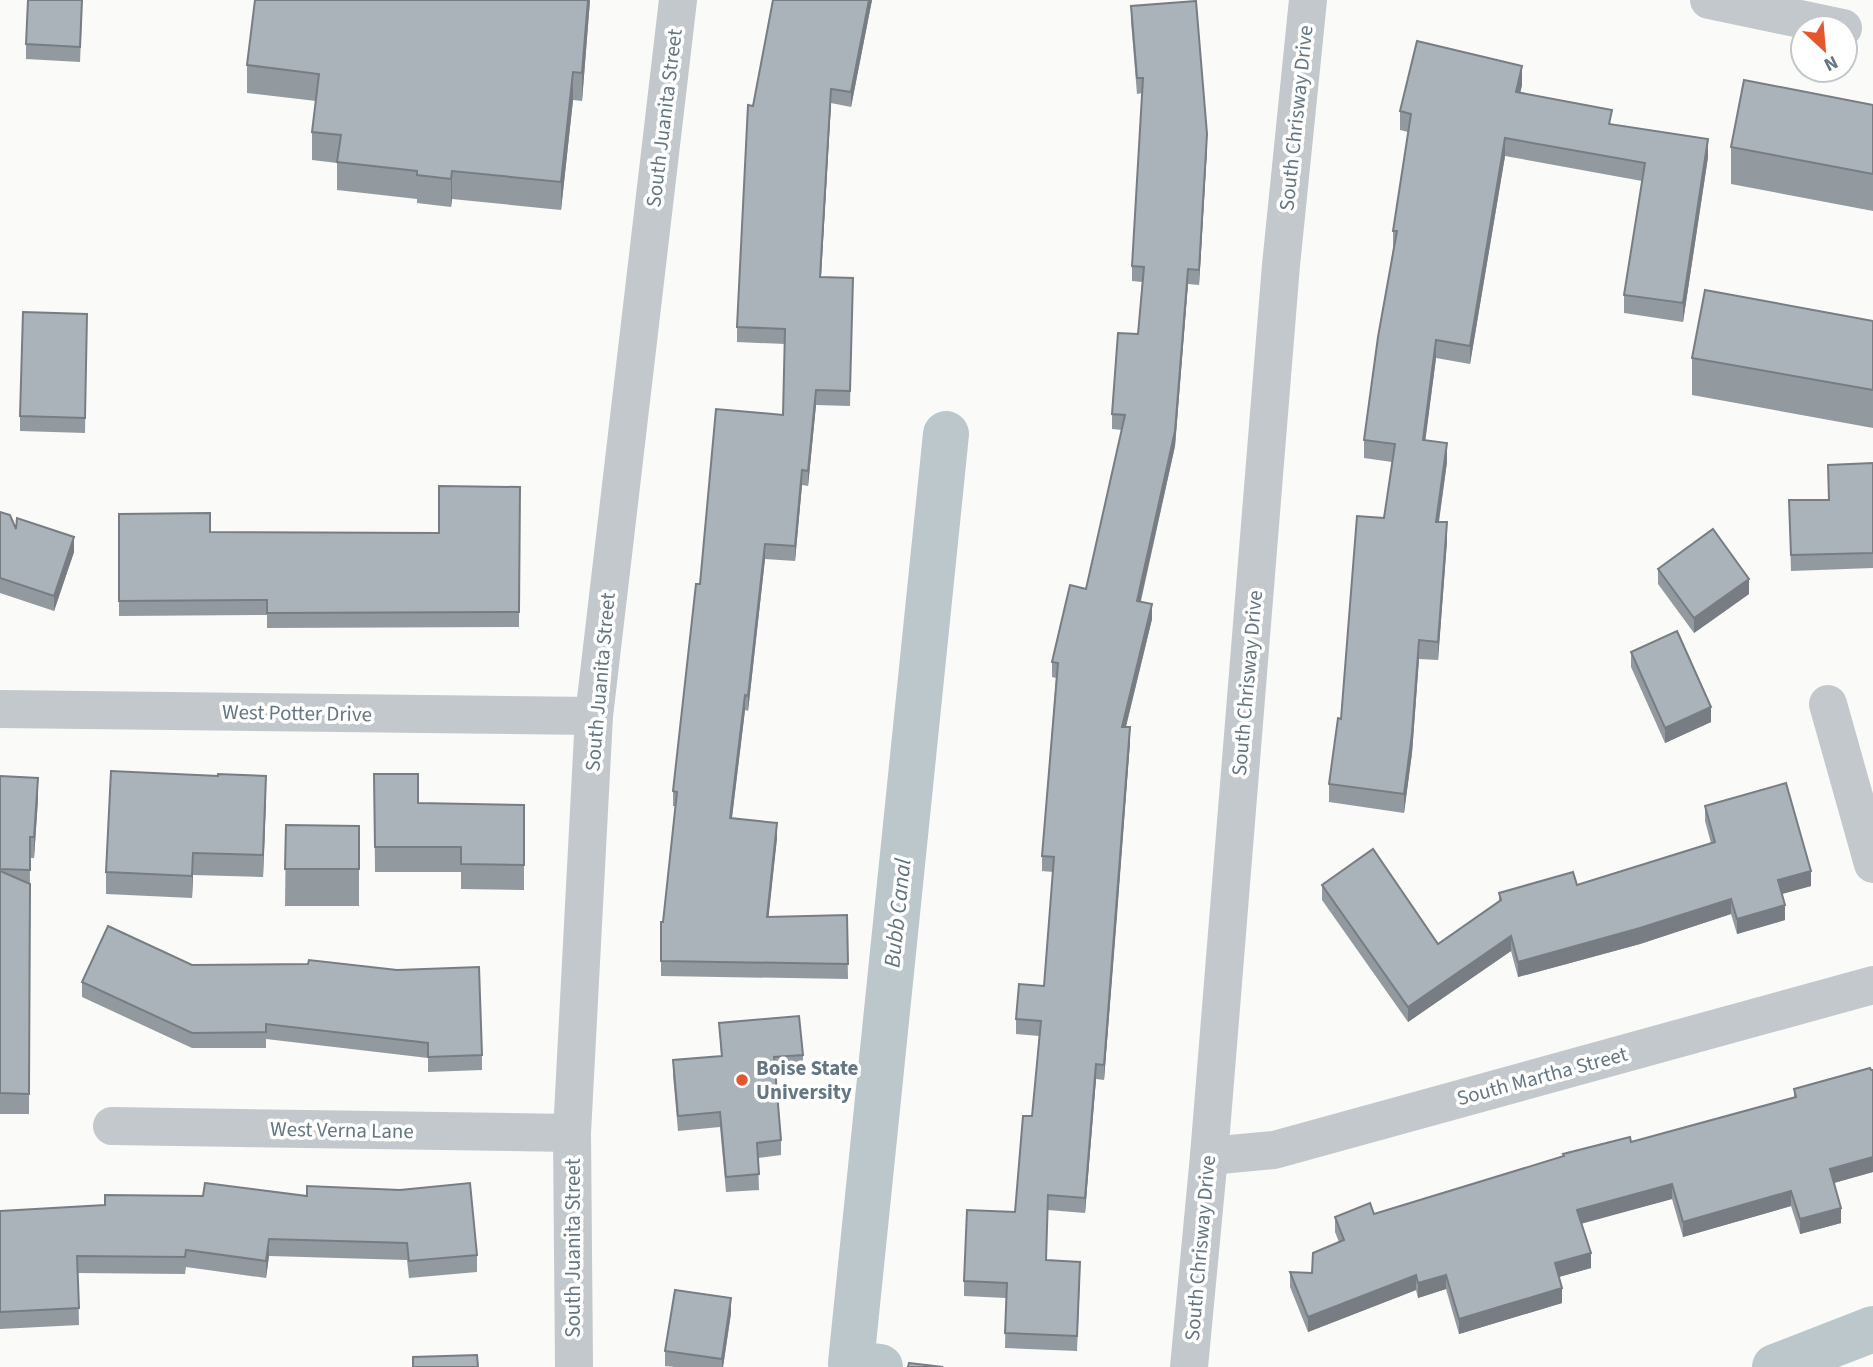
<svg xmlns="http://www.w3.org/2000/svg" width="1873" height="1367" font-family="'Source Sans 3',sans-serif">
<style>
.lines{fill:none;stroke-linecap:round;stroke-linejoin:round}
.canal{stroke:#bbc7cb;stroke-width:46}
.minor{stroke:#c3c8cc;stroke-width:38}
.wall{fill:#929a9f}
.shaded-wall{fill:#777d82}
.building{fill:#aab3b9;stroke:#777d82;stroke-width:2}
.poi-dot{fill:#e4572e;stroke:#fff;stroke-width:2.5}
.labels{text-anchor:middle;stroke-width:7;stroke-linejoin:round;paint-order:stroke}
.street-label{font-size:21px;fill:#657683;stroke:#fff}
.poi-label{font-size:21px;font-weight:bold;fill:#657683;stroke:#fff;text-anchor:start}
.water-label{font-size:23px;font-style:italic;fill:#60757c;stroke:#fff}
</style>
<rect width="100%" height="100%" fill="#fafaf8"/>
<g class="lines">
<g class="canal">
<path d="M880,1367L851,1363L946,434"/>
<path d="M1775,1367L1873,1329"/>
</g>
<g class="minor">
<path d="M1709,0L1843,28"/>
<path d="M1828,704L1873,864"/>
<path d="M0,709L594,716"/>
<path d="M112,1126L572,1133"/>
<path d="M1209,1156L1274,1150L1873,985"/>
<path d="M574,1367L572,1133L594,716L678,0"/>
<path d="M1189,1367L1209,1156L1281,265L1308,0"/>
</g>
</g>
<g class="wall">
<path d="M255,0H590L582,101L573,100L561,210L452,199L451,207L417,203V199L337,190V163L312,160V132L316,101L247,93V65Z"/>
<path d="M773,0H872L851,107L831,103L821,277L853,278L850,406L816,405L808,486L802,485L795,561L765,559L748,711L745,710L732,818L777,838L768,917L847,915L848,979L661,976V922H663L675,806H673V791L700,584L783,415L785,344L737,342V327L753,106Z"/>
<path d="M1131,6L1207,149L1199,285L1188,284L1175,446L1141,601L1152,619L1126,727L1130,742L1104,1080L1096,1079L1085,1213L1048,1210L1046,1260L1080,1277L1077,1351L1005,1348L1006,1298L964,1296V1281L1015,1212L1032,1116L1039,1036L1016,1034V1019L1044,986L1053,872L1042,871V856L1056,678L1052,677V662L1086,589L1122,430L1112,429V414L1138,334L1142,282L1132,281V266L1142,93L1137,94L1131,21Z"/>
<path d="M82,15L80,62L26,59V44Z"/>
<path d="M1522,85L1520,93L1708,157L1683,322L1624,313V295L1642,181L1505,156L1470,364L1436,358L1425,440L1447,462L1439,522L1447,541L1438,660L1419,659L1412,753L1404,813L1329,802V784L1341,719L1384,518L1392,462L1364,458V440L1393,249V231L1408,132L1400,130V111Z"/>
<path d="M1873,105V211L1731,184V147Z"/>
<path d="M87,314L85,433L20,431V416Z"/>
<path d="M1873,321V428L1692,395V358Z"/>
<path d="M1873,463V568L1791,571L1789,500H1829Z"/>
<path d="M520,487L519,627L267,628V615L119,616V514L210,532L439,533Z"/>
<path d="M0,512L16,529L74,552L54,611L0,593Z"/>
<path d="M1658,569L1749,594L1694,633L1658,584Z"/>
<path d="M1631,652L1711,722L1665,743L1631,667Z"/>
<path d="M374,774L418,803L524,805V890L461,889V872H375Z"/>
<path d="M0,776L38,799L34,858H30L29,1114H0Z"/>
<path d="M266,797L263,877L193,875L192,898L106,894V872Z"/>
<path d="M1705,806L1811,886L1782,894L1785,920L1737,934L1731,914L1640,944L1518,977L1511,951L1408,1022L1322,900V885L1438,944L1499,901V893L1577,885L1711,843L1705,821Z"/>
<path d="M286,825L359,826V906H285Z"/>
<path d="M192,965L482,1055V1070L428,1072V1058L266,1039V1048H192L82,997V982Z"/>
<path d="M719,1023L803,1055V1070L775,1072L781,1140V1155L758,1158L759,1190L726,1192L720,1127L678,1131L673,1075V1060L721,1056Z"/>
<path d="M1873,1070V1172L1834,1183L1841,1223L1800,1234L1791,1206L1683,1237L1672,1199L1581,1223L1591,1268L1559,1277L1562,1303L1459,1334L1446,1289L1418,1298L1416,1290L1308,1332L1290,1287V1272L1312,1273L1339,1242L1335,1232V1217L1374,1214L1794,1097V1089Z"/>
<path d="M105,1195L477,1255V1272L409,1278L407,1260L269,1256L266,1278L186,1267L185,1274L78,1273L79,1325L0,1329V1211L105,1205Z"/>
<path d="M731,1313L723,1367H675L665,1366V1351Z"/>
</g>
<g class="shaded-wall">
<path d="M588,0H590L582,101V73Z"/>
<path d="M869,0H872L851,107V92Z"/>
<path d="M1522,66V85L1516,111V92Z"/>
<path d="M573,72V100L561,210V182Z"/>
<path d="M831,89V103L820,292V277Z"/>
<path d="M1207,134V149L1199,285V270Z"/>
<path d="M1505,138V156L1470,364V346Z"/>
<path d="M1708,139V157L1683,322V303Z"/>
<path d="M452,171V199L451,207V179Z"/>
<path d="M1188,269V284L1175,446L1137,616V601Z"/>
<path d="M1436,340V358L1423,459V440Z"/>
<path d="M816,390V405L808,486V471Z"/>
<path d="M1447,443V462L1436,540V522Z"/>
<path d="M802,470V485L795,561V546Z"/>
<path d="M1447,522V541L1438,660V642Z"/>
<path d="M74,537V552L54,611V596Z"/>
<path d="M765,544V559L748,711V696Z"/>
<path d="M1749,579V594L1694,633V618Z"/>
<path d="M1152,604V619L1122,742V727Z"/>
<path d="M1419,640V659L1412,753L1404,813V794Z"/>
<path d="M745,695V710L730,833V818Z"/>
<path d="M1711,707V722L1665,743V728Z"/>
<path d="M1130,727V742L1117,916L1104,1080V1065Z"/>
<path d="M266,776V797L263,877V855Z"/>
<path d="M38,778V799L34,858V837Z"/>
<path d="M777,823V838L767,932V917Z"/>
<path d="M193,853V875L192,898V876Z"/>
<path d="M1811,871V886L1778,895V880Z"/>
<path d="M1731,899V914L1640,944L1518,977V962Z"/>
<path d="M1785,905V920L1737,934V919Z"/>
<path d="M1511,936V951L1408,1022V1007Z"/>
<path d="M1096,1064V1079L1085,1213V1198Z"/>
<path d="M1873,1157V1172L1830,1184V1169Z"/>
<path d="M1672,1184V1199L1577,1225V1210Z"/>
<path d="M1791,1191V1206L1683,1237V1222Z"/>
<path d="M1841,1208V1223L1800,1234V1219Z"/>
<path d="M269,1239V1256L266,1278V1261Z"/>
<path d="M1591,1253V1268L1555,1278V1263Z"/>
<path d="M1416,1275V1290L1308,1332V1317Z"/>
<path d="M1446,1275V1289L1418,1298V1283Z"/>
<path d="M1562,1288V1303L1459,1334V1319Z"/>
<path d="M731,1298V1313L723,1367H722V1359Z"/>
</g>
<g class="building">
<path d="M28,0H82L80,47L26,44Z"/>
<path d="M255,0H588L582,73L573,72L561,182L452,171L451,179L417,175V171L337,162L341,135L312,132L319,74L247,65Z"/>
<path d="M773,0H869L851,92L831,89L820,277L853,278L850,391L816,390L808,471L802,470L795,546L765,544L748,696L745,695L730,818L777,823L767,917L847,915L848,964L661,961V922H663L677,792L673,791L696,584H700L716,409L783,415L785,329L737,327L748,105L753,106Z"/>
<path d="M1196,1L1207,134L1199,270L1188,269L1175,431L1137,601L1152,604L1122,727H1130L1104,1065L1096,1064L1085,1198L1048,1195L1046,1260L1080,1262L1077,1336L1005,1333L1007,1283L964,1281L967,1210L1015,1212L1023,1116H1032L1041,1021L1016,1019L1019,984L1044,986L1054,857L1042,856L1058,663L1052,662L1070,585L1086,589L1125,415L1112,414L1118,333L1138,334L1144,267L1132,266L1143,78H1137L1131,6Z"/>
<path d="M1417,41L1522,66L1516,92L1612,110L1609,124L1708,139L1683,303L1624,295L1645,163L1505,138L1470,346L1436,340L1423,440L1447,443L1436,522H1447L1438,642L1419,640L1412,734L1404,794L1329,784L1338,718L1341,719L1357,516L1384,518L1395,444L1364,440L1378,337L1397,231H1393L1411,114L1400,111Z"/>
<path d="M1744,80L1873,105V174L1731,147Z"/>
<path d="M1705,290L1873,321V390L1692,358Z"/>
<path d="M23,312L87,314L85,418L20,416Z"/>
<path d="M1873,463V553L1791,555L1789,500H1829L1828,465Z"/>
<path d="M439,486L520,487L519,612L267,613V600L119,601V514L210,513V532L439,533Z"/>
<path d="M0,512L10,515L16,529L17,518L74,537L54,596L0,578Z"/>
<path d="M1713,529L1749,579L1694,618L1658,569Z"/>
<path d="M1677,631L1711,707L1665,728L1631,652Z"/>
<path d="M111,771L218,776V774L266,776L263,855L193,853L192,876L106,872Z"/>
<path d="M374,774H418V803L524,805V865L461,864V847H375Z"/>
<path d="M0,776L38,778L34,837H30V870L0,869Z"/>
<path d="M1786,783L1811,871L1778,880L1785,905L1737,919L1731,899L1640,928L1518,962L1511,936L1408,1007L1322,885L1373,849L1438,944L1501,900L1499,893L1573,872L1577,885L1715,842L1705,806Z"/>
<path d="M286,825L359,826V869H285Z"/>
<path d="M0,871L30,884L29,1094L0,1093Z"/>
<path d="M108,926L192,965L308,964L309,960L397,970L479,967L482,1055L428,1057V1043L266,1024V1032L192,1033L82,982Z"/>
<path d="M799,1016L803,1055L774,1057L781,1140L757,1143L759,1174L726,1177L720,1112L678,1116L673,1060L722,1056L719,1023Z"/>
<path d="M1870,1068L1871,1070H1873V1157L1830,1169L1841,1208L1800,1219L1791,1191L1683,1222L1672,1184L1577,1210L1591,1253L1555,1263L1562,1288L1459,1319L1446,1275L1418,1283L1416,1275L1308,1317L1290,1272L1312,1273L1313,1253L1344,1240L1335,1217L1370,1203L1374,1214L1564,1156L1563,1154L1630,1137L1631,1142L1796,1097L1794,1089Z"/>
<path d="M205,1183L307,1196V1186L400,1190L470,1183L477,1255L409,1261L407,1243L269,1239L266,1261L186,1250L185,1257L77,1256L79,1308L0,1312V1211L105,1205V1195L203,1196Z"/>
<path d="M675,1290L731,1298L722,1359L665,1351Z"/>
<path d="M477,1355L478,1367H413V1357Z"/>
<path d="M909,1363L943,1367H908Z"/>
</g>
<circle class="poi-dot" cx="742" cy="1080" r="7"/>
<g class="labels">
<g class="street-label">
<text transform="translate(664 118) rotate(-83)" y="7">South Juanita Street</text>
<text transform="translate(1296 118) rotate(-84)" y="7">South Chrisway Drive</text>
<text transform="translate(600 682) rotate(-85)" y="7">South Juanita Street</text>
<text transform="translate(1247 683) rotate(-85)" y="7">South Chrisway Drive</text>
<text transform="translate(297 713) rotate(1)" y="7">West Potter Drive</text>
<text transform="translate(1542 1076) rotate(-15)" y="7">South Martha Street</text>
<text transform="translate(342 1130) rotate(1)" y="7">West Verna Lane</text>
<text transform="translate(573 1248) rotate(-90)" y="7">South Juanita Street</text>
<text transform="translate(1200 1248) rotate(-85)" y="7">South Chrisway Drive</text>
</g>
<g class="poi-label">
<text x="756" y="1075">Boise State<tspan x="756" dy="24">University</tspan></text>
</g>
<g class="water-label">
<text transform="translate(897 913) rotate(-84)" y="8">Bubb Canal</text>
</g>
</g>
<g transform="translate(1824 49) rotate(154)"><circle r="33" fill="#ffffff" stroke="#c1c8cd" stroke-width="2"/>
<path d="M0-5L12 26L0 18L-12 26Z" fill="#e4572e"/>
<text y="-10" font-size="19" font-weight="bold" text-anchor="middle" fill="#657683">N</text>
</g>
</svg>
